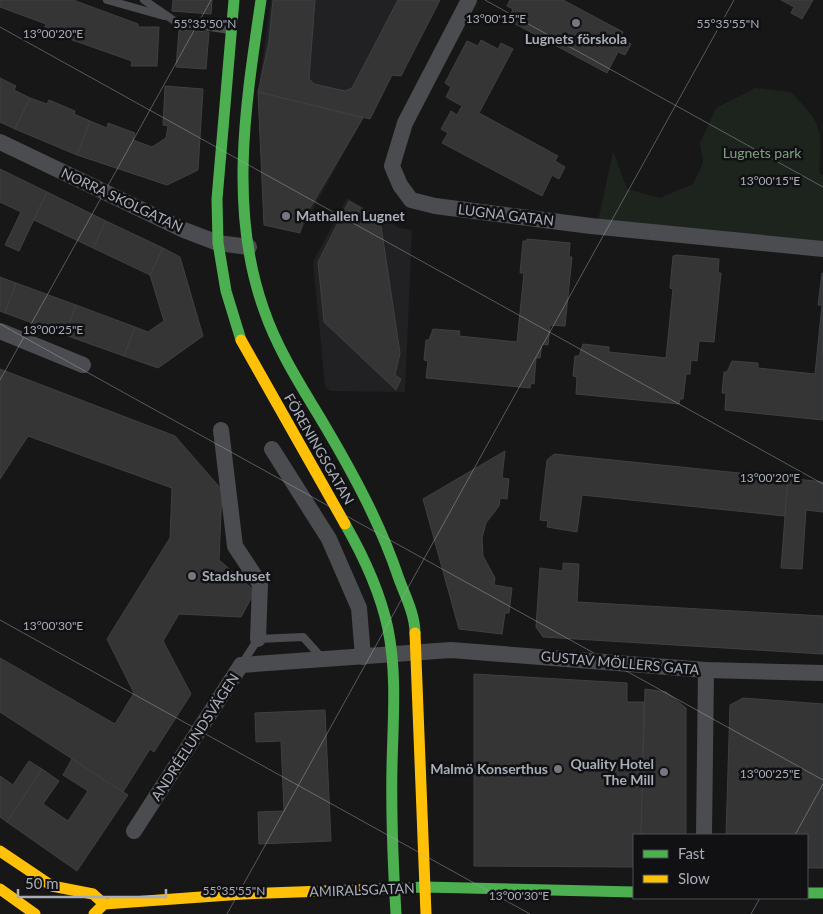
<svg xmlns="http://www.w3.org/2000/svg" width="823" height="914" font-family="Lato,sans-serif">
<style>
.built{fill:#212123}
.green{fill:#1d241e}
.building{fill:#353536;stroke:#3f4043}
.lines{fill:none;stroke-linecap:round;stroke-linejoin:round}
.lane{stroke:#4b4c50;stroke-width:8}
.street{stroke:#4b4c50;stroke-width:16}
.fast{stroke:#4caf50;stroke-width:11}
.slow{stroke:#ffc107;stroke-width:11}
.ticks{fill:none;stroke:#a8adb8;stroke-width:1;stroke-opacity:0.45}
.poi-dot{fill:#757880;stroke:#111113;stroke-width:2}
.labels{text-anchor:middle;stroke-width:5;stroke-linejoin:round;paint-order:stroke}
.poi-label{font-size:14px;font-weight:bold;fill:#a8adb8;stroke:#111113;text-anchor:start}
.park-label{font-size:14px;fill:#7fa381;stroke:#111113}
.street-label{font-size:14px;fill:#a8adb8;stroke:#111113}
.ticks-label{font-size:12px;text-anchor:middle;fill:#a8adb8;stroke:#111113;stroke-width:5;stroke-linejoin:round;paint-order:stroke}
</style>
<rect width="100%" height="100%" fill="#171717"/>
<g class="built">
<path d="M271,0H439L401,76L392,75L370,119L363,118L300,233L264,225L258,92Z"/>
<path d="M347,198L400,228L412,230L405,392L330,391L325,386L313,262Z"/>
</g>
<path class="green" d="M755,88L791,92C821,124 823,127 819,173L823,175V242L598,221L613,151L627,189L660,198L693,184L703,163L700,143L716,108Z"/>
<g class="building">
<path d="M0,0H73L138,24V27H159L157,66H131L132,61L44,30L46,24L0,7Z"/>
<path d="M173,0H212L211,14L172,11Z"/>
<path d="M273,0H315L309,79L314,84L345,91L352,88L398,0H440L401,76L392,75L370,119L258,92L269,41Z"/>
<path d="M510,0H563L623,32L620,38L631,44L625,55L618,52L607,73L508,20L513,9L507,6Z"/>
<path d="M781,0H813L802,19L791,13L794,7Z"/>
<path d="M179,30L209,32L206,69L176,67Z"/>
<path d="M481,40L498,49L501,43L513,49L479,113L558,156L555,161L565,167L559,179L552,175L542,196L442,143L448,133L441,129L451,111L457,115L462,106L446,97L451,87L445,83L467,41L478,46Z"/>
<path d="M0,78L16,86L14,90L30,98L15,129L0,122Z"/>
<path d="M165,86L203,89L198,170L167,185L77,155L90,121L107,128L108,123L135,133L133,140L152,147L166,138L168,126L163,125Z"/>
<path d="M258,92L363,118L304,218L300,233L264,225Z"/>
<path d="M30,98L47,104L49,100L75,111L74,114L90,121L77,155L15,129Z"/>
<path d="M0,169L47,192L19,251L5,245L21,212L0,202Z"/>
<path d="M47,192L106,221L93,248L34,220Z"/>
<path d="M349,201L380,219L400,353L395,375L401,379L396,390L324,322L318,262Z"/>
<path d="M106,221L163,248L150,275L93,248Z"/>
<path d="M527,239L570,243L569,257H572L565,326L550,325L548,345L542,344L540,358H536L534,384L531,383L530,388L426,378L428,361L424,360L426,340H429L433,329L460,331L459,336L517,342L524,273H520L523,241H527Z"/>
<path d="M163,248L180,257L203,336L158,368L124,356L135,327L148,332L164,321L150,275Z"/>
<path d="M677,255L719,259L718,273H721L714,342L699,341L697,361L691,360L690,374H686L683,399H680L679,404L576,394L577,377L573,376L575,356H579L583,344L609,347V352L666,358L673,289L670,288L673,256Z"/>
<path d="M822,273H823V420L725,410L726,393H722L724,372H727L732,361L758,363V368L815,374L822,305H818Z"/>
<path d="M0,277L16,283L5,313L0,311Z"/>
<path d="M16,283L76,305L65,335L5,313Z"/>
<path d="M76,305L135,327L124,356L65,335Z"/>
<path d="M0,369L175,436L222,490L219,560L255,591L241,617L179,614L163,641L191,694L154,752L150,749L123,792L0,712V658L115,724L134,693L107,639L170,538L172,488L28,436L0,479Z"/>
<path d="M505,451L502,478L509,479L507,499L500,498L499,506L486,523L482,538L483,556L495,578L494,585L512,588L509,613H505L502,634L459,629L423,499Z"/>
<path d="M554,454L788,478L785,516L582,495L577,532L547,527L548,521L540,520L547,460Z"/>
<path d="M788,478L823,482V512L806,510L802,569L781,568Z"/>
<path d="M563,563L579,564L577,602L823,616V654L543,637L536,627L540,568L563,571Z"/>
<path d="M474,674L627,683V702H644L641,835H634V867L474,866Z"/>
<path d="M645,689L666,692L686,708V835H641Z"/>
<path d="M743,698L823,704V868H807V835H726L730,705Z"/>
<path d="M325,710L331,841L259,844L258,812L284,811L281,741L256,742L255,713Z"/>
<path d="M72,759L128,795L77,871L7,822L42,769L59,781L43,804L68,821L88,791L63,775Z"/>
<path d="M29,761L42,769L7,822L0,817V776L13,785Z"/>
</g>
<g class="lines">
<g class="lane">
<path d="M107,0L164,16"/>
<path d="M144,0L176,22L230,30"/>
<path d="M242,664L258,639L303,637L322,658"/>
</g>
<g class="street">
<path d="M469,0L405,123L392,166L400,185L411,200L435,206L591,226L823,249"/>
<path d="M0,142L184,230L218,243L249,247"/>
<path d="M0,331L83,365"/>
<path d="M221,430L235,546L260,584L258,639"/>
<path d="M272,449L329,539L359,608L363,657"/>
<path d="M134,831L241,665L451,650L706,670L823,673"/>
<path d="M704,835L706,670"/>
</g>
<g class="fast">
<path d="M234,0L217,199L218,243L226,291L241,340"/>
<path d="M261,0C246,102 228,210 264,310C278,351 303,389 325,426C354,475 381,525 399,579C405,595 415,615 415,633"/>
<path d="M345,524C364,557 380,591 388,629C397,673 393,721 392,766C391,816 393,864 396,914"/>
<path d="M381,889L425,887L634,892"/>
<path d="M807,893H823"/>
</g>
<g class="slow">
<path d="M241,340L345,524"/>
<path d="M415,633L426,914"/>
<path d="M0,851L52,886L93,894L104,904"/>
<path d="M0,889L35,914"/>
<path d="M94,914L104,904L243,894L381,889"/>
</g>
</g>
<path class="ticks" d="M485,0L823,187M0,27L823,484M0,324L823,780M0,380L211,0M0,620L530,914M795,835L823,784M227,914L734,0M751,914L760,898"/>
<g class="poi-dot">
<circle cx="576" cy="23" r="5"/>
<circle cx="286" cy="216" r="5"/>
<circle cx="192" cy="576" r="5"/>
<circle cx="558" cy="769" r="5"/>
<circle cx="664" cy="772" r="5"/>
</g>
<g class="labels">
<g class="poi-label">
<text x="576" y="44" text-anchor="middle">Lugnets förskola</text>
<text x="296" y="221">Mathallen Lugnet</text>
<text x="202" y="581">Stadshuset</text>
<text x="654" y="769" text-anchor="end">Quality Hotel<tspan x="654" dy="16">The Mill</tspan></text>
<text x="548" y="774" text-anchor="end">Malmö Konserthus</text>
</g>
<g class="park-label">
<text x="762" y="158">Lugnets park</text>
</g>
<g class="street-label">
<text transform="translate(122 200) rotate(25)" y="5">NORRA SKOLGATAN</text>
<text transform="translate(506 215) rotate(7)" y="5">LUGNA GATAN</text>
<text transform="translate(319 449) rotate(60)" y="5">FÖRENINGSGATAN</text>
<text transform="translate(620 663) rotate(5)" y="5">GUSTAV MÖLLERS GATA</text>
<text transform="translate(195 737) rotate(-57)" y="5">ANDRÉELUNDSVÄGEN</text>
<text transform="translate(362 890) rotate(-2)" y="5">AMIRALSGATAN</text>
</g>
</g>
<g class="ticks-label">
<text x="496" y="23">13°00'15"E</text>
<text x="205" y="28">55°35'50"N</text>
<text x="728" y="28">55°35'55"N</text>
<text x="53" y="38">13°00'20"E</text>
<text x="770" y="185">13°00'15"E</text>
<text x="53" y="334">13°00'25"E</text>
<text x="770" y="482">13°00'20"E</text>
<text x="53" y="630">13°00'30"E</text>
<text x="770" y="778">13°00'25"E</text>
<text x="234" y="895">55°35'55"N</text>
<text x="519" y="900">13°00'30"E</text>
</g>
<rect x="633" y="834" width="175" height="65" fill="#111113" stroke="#4d4f55"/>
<rect x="643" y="850" width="25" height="8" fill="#4caf50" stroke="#4d4f55"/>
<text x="678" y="859" font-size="15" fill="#a8adb8">Fast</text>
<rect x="643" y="875" width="25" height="8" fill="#ffc107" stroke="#4d4f55"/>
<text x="678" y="884" font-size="15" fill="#a8adb8">Slow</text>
<path d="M18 889v8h148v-8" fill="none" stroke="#a8adb8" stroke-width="2.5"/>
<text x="25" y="889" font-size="15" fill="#a8adb8" stroke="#111113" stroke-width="4" paint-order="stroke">50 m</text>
</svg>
